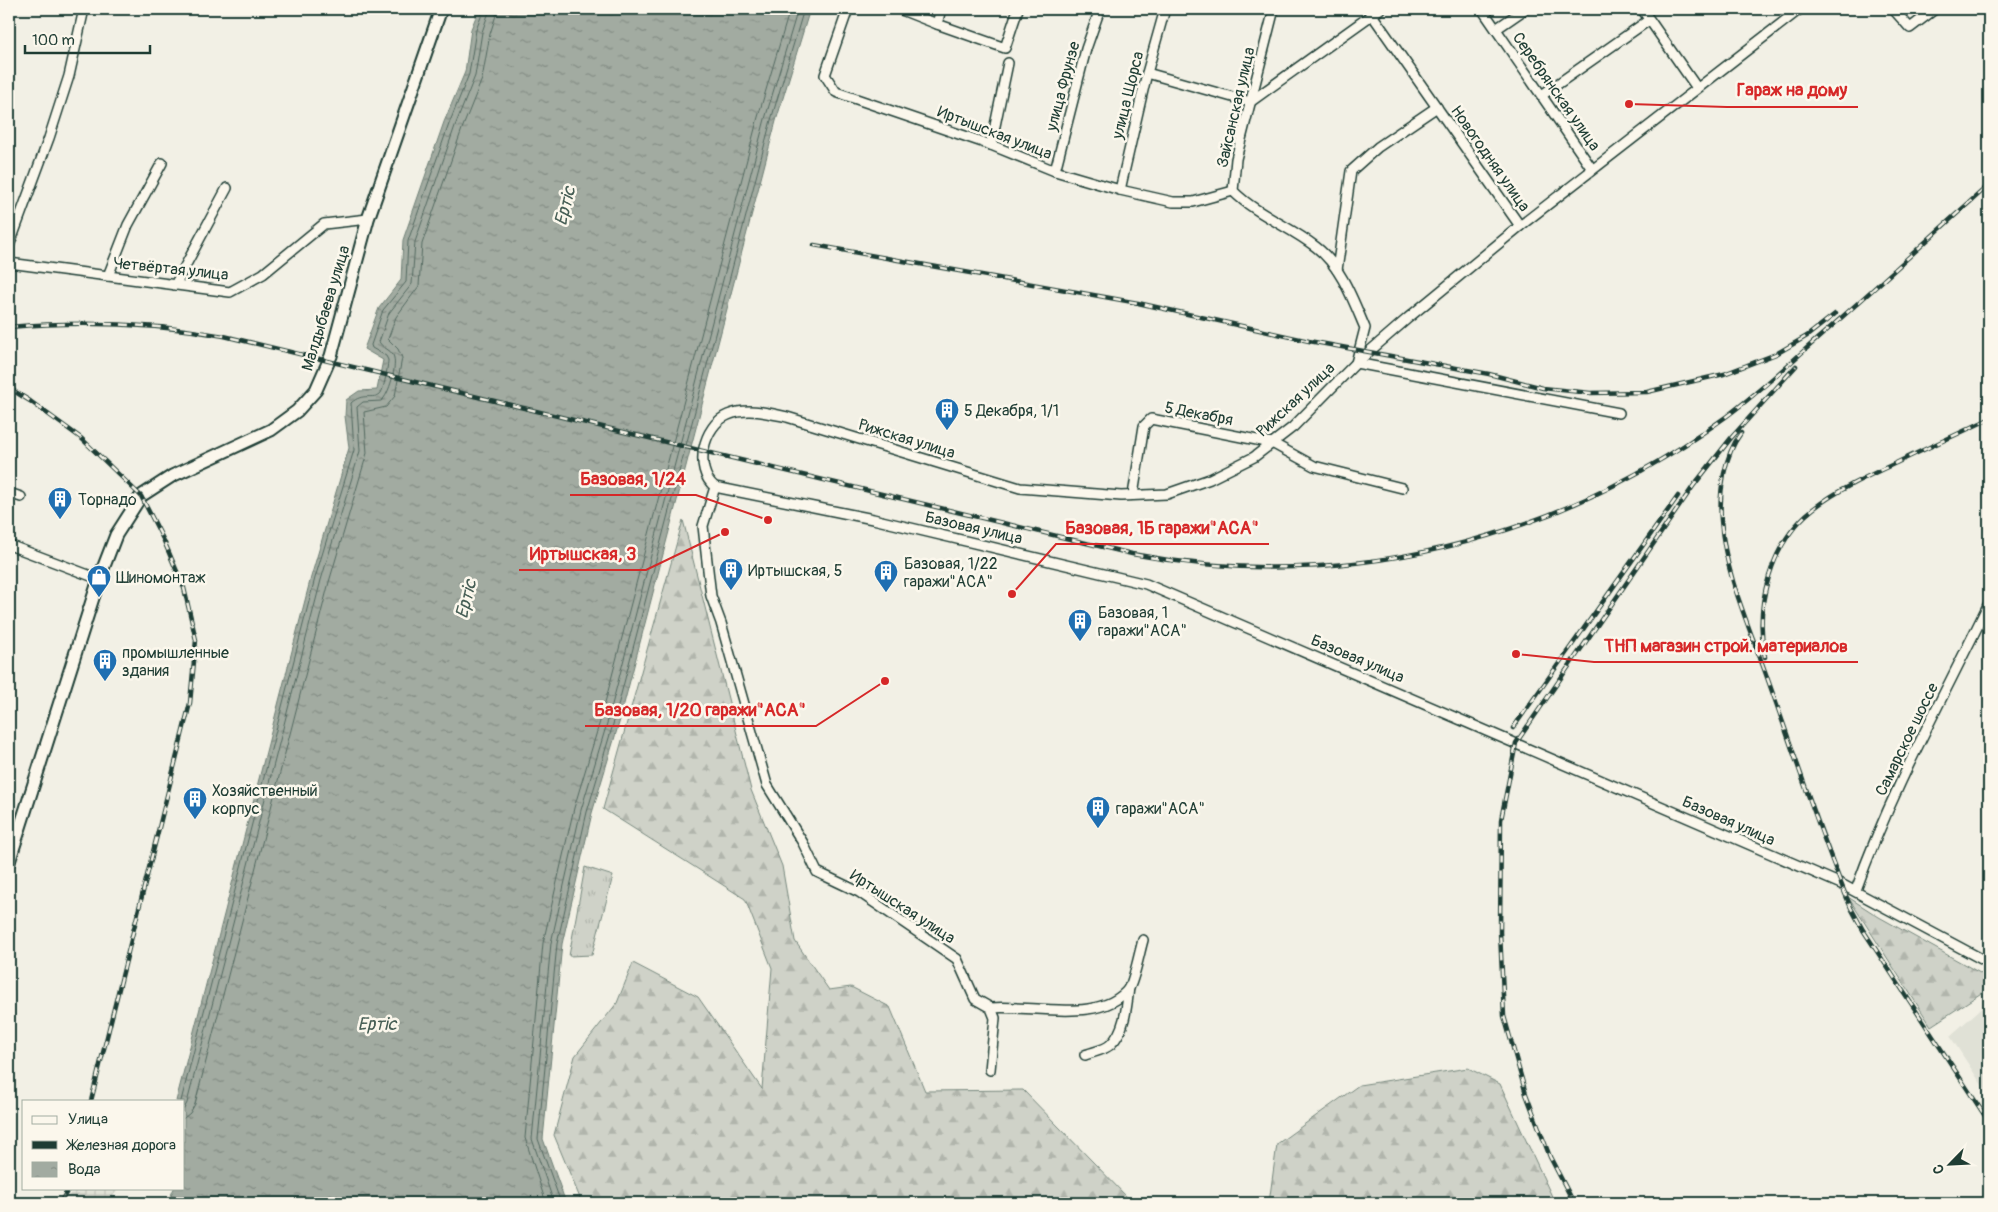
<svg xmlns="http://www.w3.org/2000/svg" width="1998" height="1212" font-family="Pangolin,sans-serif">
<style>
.built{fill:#e0e1d6}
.industrial{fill:url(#industrial-grid)}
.grass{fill:url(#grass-tufts);stroke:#77887e}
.forest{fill:url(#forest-firs);stroke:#77887e}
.water{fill:url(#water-ripples);stroke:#6e7f75}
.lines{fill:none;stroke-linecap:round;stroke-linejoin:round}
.shore{stroke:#536960;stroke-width:1}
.minor-casing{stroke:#1f3d34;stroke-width:12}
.major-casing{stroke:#1f3d34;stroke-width:15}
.minor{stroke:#fbf7ec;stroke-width:9}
.major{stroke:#fbf7ec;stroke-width:11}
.rail-casing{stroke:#1f3d34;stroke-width:4.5}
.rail{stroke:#fbf7ec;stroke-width:2.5;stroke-dasharray:8;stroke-linecap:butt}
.labels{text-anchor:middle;stroke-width:5;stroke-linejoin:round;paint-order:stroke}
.street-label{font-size:16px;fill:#1f3d34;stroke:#fbf7ec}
.poi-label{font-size:16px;fill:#1f3d34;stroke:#fbf7ec;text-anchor:start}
.water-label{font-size:18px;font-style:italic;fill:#465e55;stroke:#fbf7ec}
.leader{fill:none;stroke:#d62828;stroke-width:2}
.callout-dot{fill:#d62828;stroke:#fbf7ec;stroke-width:2}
.callout-label{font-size:18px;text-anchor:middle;font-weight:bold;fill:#d62828;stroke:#fbf7ec;stroke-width:5;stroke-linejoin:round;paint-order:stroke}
</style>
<defs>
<pattern id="industrial-grid" width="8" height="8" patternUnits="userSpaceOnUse" patternTransform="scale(1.25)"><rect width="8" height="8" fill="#e0e1d6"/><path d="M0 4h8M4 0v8" fill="none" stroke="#c0c2b8"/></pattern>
<pattern id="grass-tufts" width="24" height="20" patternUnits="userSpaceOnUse" patternTransform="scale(1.25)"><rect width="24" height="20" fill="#cfd2c8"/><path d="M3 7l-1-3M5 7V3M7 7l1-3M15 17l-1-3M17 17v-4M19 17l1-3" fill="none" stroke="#b1b5ac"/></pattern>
<pattern id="forest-firs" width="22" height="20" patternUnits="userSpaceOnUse" patternTransform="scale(1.25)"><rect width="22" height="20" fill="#cfd2c8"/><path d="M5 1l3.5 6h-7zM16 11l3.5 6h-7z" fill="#b1b5ac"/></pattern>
<pattern id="water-ripples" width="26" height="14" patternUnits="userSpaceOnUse" patternTransform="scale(1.25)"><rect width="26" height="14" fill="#a2aba1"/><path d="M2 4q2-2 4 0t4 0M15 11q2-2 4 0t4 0" fill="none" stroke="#838c84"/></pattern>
</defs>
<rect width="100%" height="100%" fill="#f2f0e5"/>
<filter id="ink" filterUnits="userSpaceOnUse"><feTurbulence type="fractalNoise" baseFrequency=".02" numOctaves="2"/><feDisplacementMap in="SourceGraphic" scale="10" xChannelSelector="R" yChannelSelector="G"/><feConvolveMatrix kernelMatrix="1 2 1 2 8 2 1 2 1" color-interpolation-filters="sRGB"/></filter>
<g filter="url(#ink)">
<path class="built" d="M1986,1004L1989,1006V1096L1950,1036Z"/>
<path class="industrial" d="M73,1188H119L108,1203H65Z"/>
<path class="grass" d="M585,867L613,876L592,955L569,956Z"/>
<g class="forest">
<path d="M683,520L751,790L782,866L795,941L829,990L851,987L890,1007L925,1091L1023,1090L1127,1197L1140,1203H582L554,1135L575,1056L617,1003L633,963L698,997L762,1089L772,968L745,899L603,809Z"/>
<path d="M1848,897L1879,917L1989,978V988L1931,1026Z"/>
<path d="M1468,1068L1500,1084L1555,1203H1269L1277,1144L1359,1085Z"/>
</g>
<path class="water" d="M479,9H810L776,121L619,723L592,813L562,944L543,1139L566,1203H168L174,1188H184V1101H176L311,577L349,448L345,416L346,400L359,391L377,390L383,360L364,349L379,308L401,280L403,240L444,122L465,72L471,29Z"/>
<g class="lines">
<g class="shore">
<path d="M181,1101L315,578L354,450L351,403C363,392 373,400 380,394C384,391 388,365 388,360L386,356L372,348L371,345L383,310L406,282L408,241L449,124L469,74L476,30L484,9"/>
<path d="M184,1109L187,1103L321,580L360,451L357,407L363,402L381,401C389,396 398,364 393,355C390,349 382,348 379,342L389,313L412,284L415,242L455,126L475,76L482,32L490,9"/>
<path d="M184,1118L190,1113L195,1104L329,582L367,453L364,412L386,407L395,396L402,358L398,349L388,339L396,317L419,286L422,244L462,129L482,79L490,34L498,9"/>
<path d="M546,1203L525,1138L543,943L574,808L601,718L758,117L790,9"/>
<path d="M554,1203L532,1139L551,943L581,810L608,720L765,119L798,9"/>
<path d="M561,1203L538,1139L557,944L587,812L614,721L771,120L804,9"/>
</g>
<defs>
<g id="minor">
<path d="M848,9L825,75L836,92L991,145L1055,171L1120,190L1173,202H1193L1233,191"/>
<path d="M899,9L937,24L1005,48L1018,9"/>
<path d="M1274,9L1236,159L1233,191C1257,215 1289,226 1316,247C1341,266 1353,300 1365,328L1356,363L1619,413"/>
<path d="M1368,9L1520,226"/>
<path d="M1482,9L1592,169"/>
<path d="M1642,9L1697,88"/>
<path d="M1800,9L1520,226L1408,318L1356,363L1293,427L1254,457L1210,479L1167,494L1121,496L1020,488L787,417C768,413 747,407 728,415C703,425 693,470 715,487L873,519L1146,584L1841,884L1989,963"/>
<path d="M1893,9L1910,28L1935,9"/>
<path d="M937,24L941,9"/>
<path d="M1496,29L1525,9"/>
<path d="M1147,73L1250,102L1380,9"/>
<path d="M1542,95L1649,20"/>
<path d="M991,145L1008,63"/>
<path d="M1055,171L1086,49L1100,9"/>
<path d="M1120,190L1147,73L1165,9"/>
<path d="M9,246L49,138L69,76L84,9"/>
<path d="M9,263L230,292L263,274L324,224L368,219"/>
<path d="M1337,270L1351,171L1378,147L1437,107"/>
<path d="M108,276L128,225L162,163"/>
<path d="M175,285L227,188"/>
<path d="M715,487L703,526L711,596L721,623L767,785L803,843L817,872L859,892L957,959L975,999L991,1008L995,1018L990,1070"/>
<path d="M9,493L21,497"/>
<path d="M1133,495L1144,426L1151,419L1272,443L1314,466L1402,488"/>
<path d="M9,545L99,579"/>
<path d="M1856,890C1891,791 1943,698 1989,603"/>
<path d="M991,1008C1031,1004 1101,1025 1129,988C1134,981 1140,950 1143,940"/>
<path d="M1085,1055C1092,1052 1106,1050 1111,1044C1125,1031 1127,1005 1129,987"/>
</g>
<path id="major" d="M9,862L99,579L116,535L141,496L172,476L271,430L297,411L316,390L331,356L368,219L441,9"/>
</defs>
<use href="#minor" class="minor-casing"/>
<use href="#major" class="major-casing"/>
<use href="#minor" class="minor"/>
<use href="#major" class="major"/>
<defs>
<g id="rail">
<path d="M814,245L1138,303L1309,341L1489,374L1543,388L1590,393L1647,392L1724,374L1776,354L1807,336L1835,314"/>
<path d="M9,327C81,321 152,323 224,336L1132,554C1344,594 1553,543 1727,416C1759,392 1788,365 1817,339C1875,289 1931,236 1989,185"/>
<path d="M9,388L30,401L81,438L141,496L164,541L184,588L196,640L190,703L91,1101"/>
<path d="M1741,433C1724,456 1719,491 1721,520C1725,575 1750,628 1768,680C1795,756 1820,834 1851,908L1863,930L1989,1122"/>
<path d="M1765,657C1754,605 1771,542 1813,509C1839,489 1868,476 1896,463C1927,448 1958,434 1989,419"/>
<path d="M1513,728L1678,496"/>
<path d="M60,1203L69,1188"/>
<path d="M1574,1203L1550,1157L1526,1094L1504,1016L1500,932L1501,820L1516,743L1694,485L1731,438L1796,366"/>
</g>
</defs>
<use href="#rail" class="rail-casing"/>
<use href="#rail" class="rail"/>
</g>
</g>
<defs>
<symbol id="building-pin" viewBox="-11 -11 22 30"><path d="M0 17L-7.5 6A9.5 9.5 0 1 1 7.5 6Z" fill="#1f6fb2" stroke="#fbf7ec"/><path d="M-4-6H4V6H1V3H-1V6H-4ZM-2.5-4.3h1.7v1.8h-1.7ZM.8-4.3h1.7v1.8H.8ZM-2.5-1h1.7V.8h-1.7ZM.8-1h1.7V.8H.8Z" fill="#fff"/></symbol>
<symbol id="shop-pin" viewBox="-11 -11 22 30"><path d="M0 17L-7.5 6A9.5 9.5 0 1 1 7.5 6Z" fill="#1f6fb2" stroke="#fbf7ec"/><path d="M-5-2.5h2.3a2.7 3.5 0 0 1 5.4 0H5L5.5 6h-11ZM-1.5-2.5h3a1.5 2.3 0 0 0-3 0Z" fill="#fff"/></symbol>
</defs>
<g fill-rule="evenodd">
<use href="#building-pin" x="933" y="396" width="28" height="38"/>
<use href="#building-pin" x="46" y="485" width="28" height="38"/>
<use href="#building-pin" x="717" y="556" width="28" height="38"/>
<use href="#building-pin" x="872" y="558" width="28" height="38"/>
<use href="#shop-pin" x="85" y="563" width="28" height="38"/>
<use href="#building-pin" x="1066" y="607" width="28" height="38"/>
<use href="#building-pin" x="91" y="647" width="28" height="38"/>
<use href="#building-pin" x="181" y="785" width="28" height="38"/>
<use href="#building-pin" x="1084" y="794" width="28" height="38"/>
</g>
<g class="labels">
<g class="street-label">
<text transform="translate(1062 86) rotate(-75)" y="6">улица Фрунзе</text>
<text transform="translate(1557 91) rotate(55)" y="6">Серебрянская улица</text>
<text transform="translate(1127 95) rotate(-76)" y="6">улица Щорса</text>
<text transform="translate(1235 107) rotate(-77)" y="6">Зайсанская улица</text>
<text transform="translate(995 132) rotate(21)" y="6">Иртышская улица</text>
<text transform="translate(1491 158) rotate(55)" y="6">Новогодняя улица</text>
<text transform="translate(171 268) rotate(6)" y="6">Четвёртая улица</text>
<text transform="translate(325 308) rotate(-73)" y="6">Малдыбаева улица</text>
<text transform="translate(1295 399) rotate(-43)" y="6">Рижская улица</text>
<text transform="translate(1199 413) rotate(11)" y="6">5 Декабря</text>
<text transform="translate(907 438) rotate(17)" y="6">Рижская улица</text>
<text transform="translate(974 527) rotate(13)" y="6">Базовая улица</text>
<text transform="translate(1358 658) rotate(23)" y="6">Базовая улица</text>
<text transform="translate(1906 739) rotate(-64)" y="6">Самарское шоссе</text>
<text transform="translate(1729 820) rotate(24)" y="6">Базовая улица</text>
<text transform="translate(903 906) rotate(33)" y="6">Иртышская улица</text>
</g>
<g class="poi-label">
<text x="964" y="416">5 Декабря, 1/1</text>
<text x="78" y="505">Торнадо</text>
<text x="904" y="569">Базовая, 1/22<tspan x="904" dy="18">гаражи"ACА"</tspan></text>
<text x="748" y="576">Иртышская, 5</text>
<text x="116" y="583">Шиномонтаж</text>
<text x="1098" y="618">Базовая, 1<tspan x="1098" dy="18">гаражи"ACА"</tspan></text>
<text x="122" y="658">промышленные<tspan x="122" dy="18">здания</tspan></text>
<text x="212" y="796">Хозяйственный<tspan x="212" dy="18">корпус</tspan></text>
<text x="1116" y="814">гаражи"ACА"</text>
</g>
<g class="water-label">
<text transform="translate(565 206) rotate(-76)" y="6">Ертіс</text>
<text transform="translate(466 599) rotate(-76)" y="6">Ертіс</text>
<text x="377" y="1030">Ертіс</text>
</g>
</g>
<path class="leader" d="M1629 104L1727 107H1858M768 520L696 495H570M1012 594L1056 544H1269M725 532L646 570H519M1516 654L1594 662H1858M885 681L816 726H585"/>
<g class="callout-dot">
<circle cx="1629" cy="104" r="5"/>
<circle cx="768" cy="520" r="5"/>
<circle cx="1012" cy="594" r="5"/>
<circle cx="725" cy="532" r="5"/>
<circle cx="1516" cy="654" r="5"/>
<circle cx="885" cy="681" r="5"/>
</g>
<g class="callout-label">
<text x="1792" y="96">Гараж на дому</text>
<text x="633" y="485">Базовая, 1/24</text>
<text x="1162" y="534">Базовая, 1Б гаражи"ACА"</text>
<text x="583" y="560">Иртышская, 3</text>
<text x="1726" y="652">ТНП магазин строй. материалов</text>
<text x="700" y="716">Базовая, 1/20 гаражи"ACА"</text>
</g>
<rect width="1998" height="1212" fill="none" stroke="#fbf7ec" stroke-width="30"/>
<rect x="15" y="15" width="1968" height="1182" fill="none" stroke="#1f3d34" stroke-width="2" filter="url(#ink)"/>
<rect x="22" y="1100" width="162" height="90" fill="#fbf7ec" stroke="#a3ada2"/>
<rect x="32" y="1116" width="25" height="8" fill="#fbf7ec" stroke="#a3ada2"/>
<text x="68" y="1124" font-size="15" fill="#1f3d34">Улица</text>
<rect x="32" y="1141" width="25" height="8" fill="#1f3d34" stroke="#a3ada2"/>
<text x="68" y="1150" font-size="15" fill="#1f3d34">Железная дорога</text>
<rect x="32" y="1162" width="25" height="15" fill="url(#water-ripples)" stroke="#a3ada2"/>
<text x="68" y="1174" font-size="15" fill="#1f3d34">Вода</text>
<g transform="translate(1950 1164) rotate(246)" stroke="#fbf7ec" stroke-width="4" paint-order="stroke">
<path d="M0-4L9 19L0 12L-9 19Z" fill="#1f3d34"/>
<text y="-8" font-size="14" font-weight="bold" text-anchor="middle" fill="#1f3d34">С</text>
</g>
<path d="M25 45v8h125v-8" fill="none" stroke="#1f3d34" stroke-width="2.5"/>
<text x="32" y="45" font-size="15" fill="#1f3d34" stroke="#fbf7ec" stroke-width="4" paint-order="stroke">100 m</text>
</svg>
